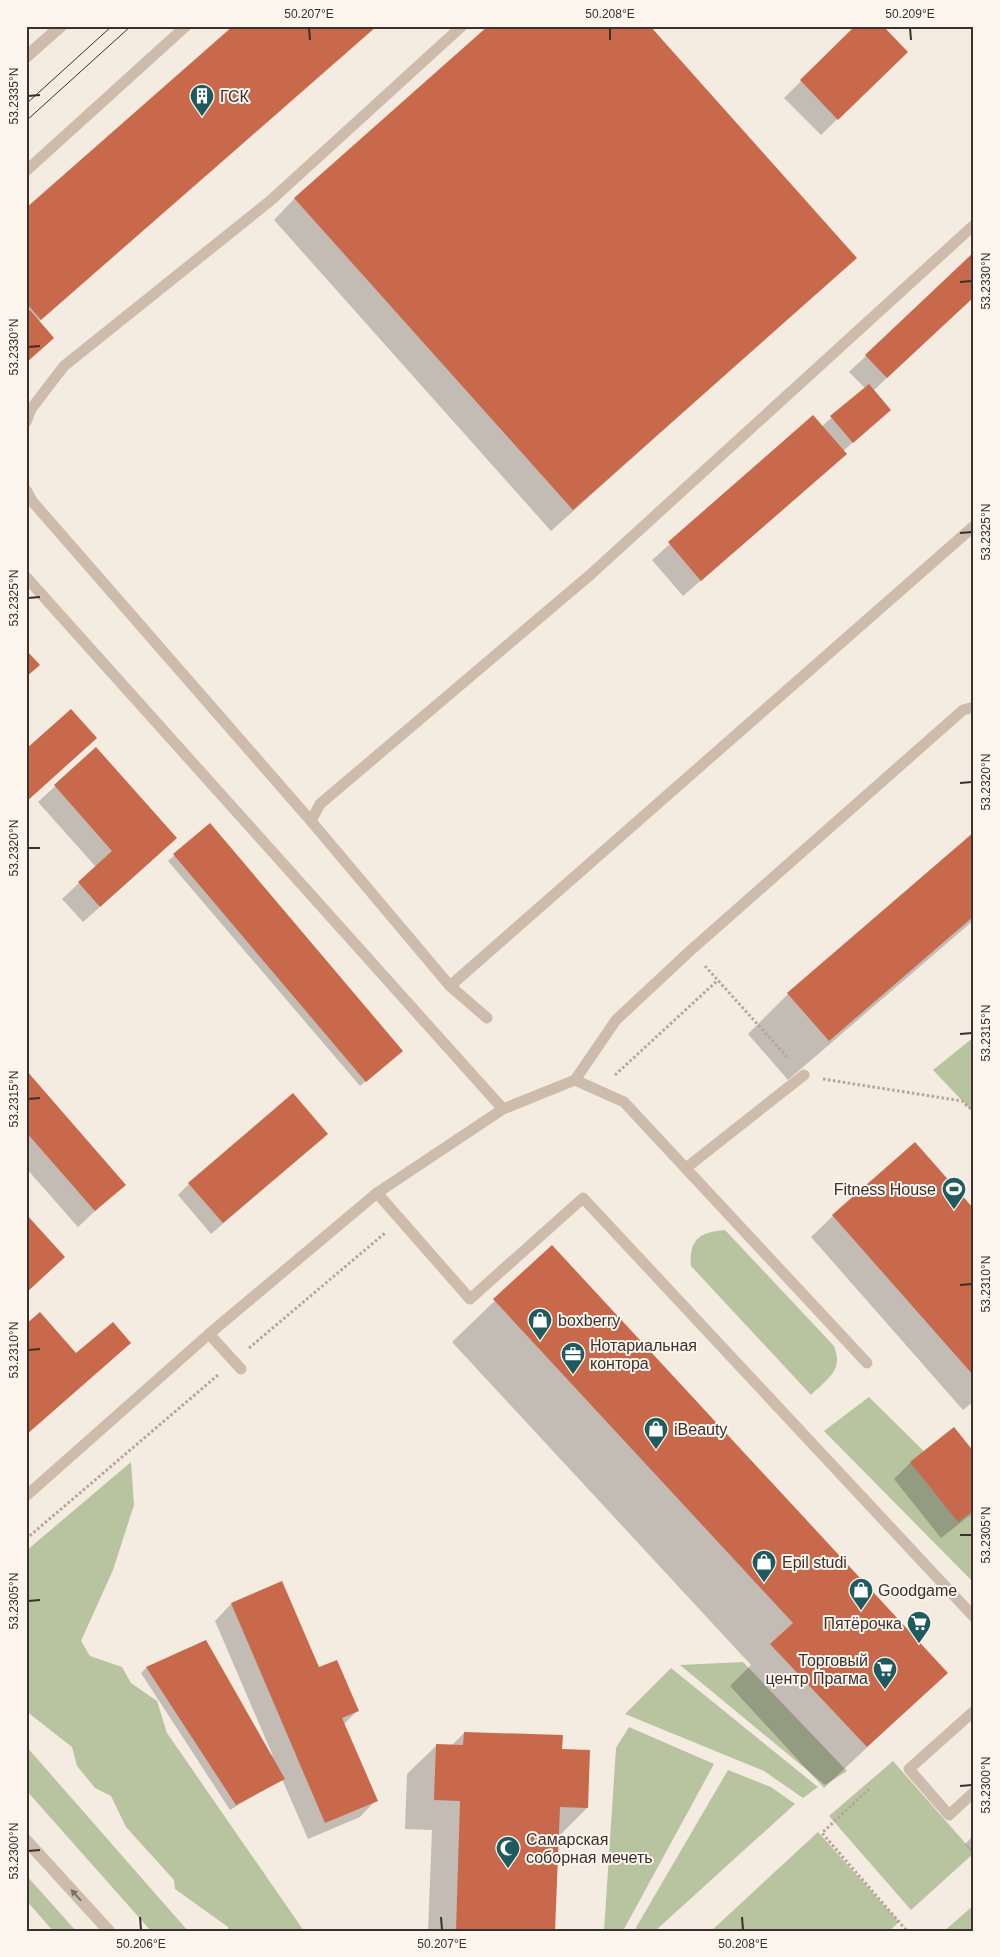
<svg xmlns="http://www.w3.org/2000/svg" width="1000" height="1957" font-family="Helvetica,sans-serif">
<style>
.green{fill:#b8c4a0}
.shadow{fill:#0003}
.building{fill:#c8694b}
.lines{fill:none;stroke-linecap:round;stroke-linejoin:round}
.path{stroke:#b9a596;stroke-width:3;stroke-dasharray:2.5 2.5;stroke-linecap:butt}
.service{stroke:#cdbbac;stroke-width:11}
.tertiary{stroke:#cdbbac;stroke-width:12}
.tram{stroke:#3b302b;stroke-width:1}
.oneway{fill:#7d6f65}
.ticks{fill:none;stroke:#3b302b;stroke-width:2}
.labels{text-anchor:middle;stroke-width:4;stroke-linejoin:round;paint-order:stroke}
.poi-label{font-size:16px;fill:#3b302b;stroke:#fbf5ee;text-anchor:start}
.neatline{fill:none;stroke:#3b302b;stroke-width:2}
.ticks-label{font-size:12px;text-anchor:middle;fill:#3b302b}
</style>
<rect width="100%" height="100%" fill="#f4ebe1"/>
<g class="green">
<path d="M974,1037V1113L933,1070Z"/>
<path d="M725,1230L834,1346C844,1371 827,1379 811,1395L691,1266C689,1240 699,1232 725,1230Z"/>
<path d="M869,1397L974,1501V1583L824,1431Z"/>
<path d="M131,1462L134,1505L113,1570L81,1641L90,1656L122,1667L131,1683L157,1701L167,1733L304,1931H228V1927L175,1889L174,1880L126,1827L111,1796L95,1788L77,1766L72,1747L26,1711V1551Z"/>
<path d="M743,1662L847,1771L825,1785L680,1665Z"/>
<path d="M671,1668L818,1787L803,1798L764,1771L625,1714Z"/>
<path d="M629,1727L714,1764L623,1931H604L616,1748Z"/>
<path d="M26,1746L188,1931H151L26,1790Z"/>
<path d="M893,1761L974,1853L911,1910L829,1816Z"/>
<path d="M728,1770L771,1787L795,1804L655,1931H634Z"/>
<path d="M818,1832L899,1922L889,1931H711Z"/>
<path d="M26,1875L76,1931H53L26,1900Z"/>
<path d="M974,1905V1931H944Z"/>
</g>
<g class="shadow">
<path d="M376,26L38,322L53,338L26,362V209Z"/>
<path d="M857,26L906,52L821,135L784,98Z"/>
<path d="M295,198L855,258L551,531L274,220Z"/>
<path d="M974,296L873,391L878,421L843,451L845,454L828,470L683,596L652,560L813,417L821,427L865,388L849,372L866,356Z"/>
<path d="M96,749L159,854L83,922L62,899L96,867L38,802Z"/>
<path d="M210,825L396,1056L360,1086L168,861Z"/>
<path d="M974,833V920L788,1080L748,1034L788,994Z"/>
<path d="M26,1072L124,1184L78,1227L26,1168Z"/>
<path d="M327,1134L211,1234L178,1195L189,1184Z"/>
<path d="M974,1211V1401L963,1410L811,1237L833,1216Z"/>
<path d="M551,1247L946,1673L824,1788L730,1686L751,1665L452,1342Z"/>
<path d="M974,1454V1512L941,1538L894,1479L910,1463Z"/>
<path d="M281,1583L318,1669L357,1711L344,1724L376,1800L360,1817L308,1839L282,1779L230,1810L141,1673L146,1668L273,1756L215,1621L231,1604Z"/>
<path d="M464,1733L560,1750L587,1808L558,1837L554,1931H428L432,1830L405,1829L407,1774L437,1745L451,1746Z"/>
<path d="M974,1835V1854L965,1844Z"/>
</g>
<g class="building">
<path d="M233,26H377L41,320L26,303V208Z"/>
<path d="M488,26H650L857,258L573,510L294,198Z"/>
<path d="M855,26H883L908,52L838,120L800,80Z"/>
<path d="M974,252V297L887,378L865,355Z"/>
<path d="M30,310L54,338L26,363V313Z"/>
<path d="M869,384L891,410L853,443L830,416Z"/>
<path d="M813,415L847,454L701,581L668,542Z"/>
<path d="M26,650L40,665L26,677Z"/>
<path d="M71,709L97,738L26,802V749Z"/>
<path d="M96,747L177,838L100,907L78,882L112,851L54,785Z"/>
<path d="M210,823L403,1051L366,1082L173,854Z"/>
<path d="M974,832V916L829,1041L787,993Z"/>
<path d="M26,1070L126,1185L95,1211L26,1132Z"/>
<path d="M293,1093L328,1134L223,1223L188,1183Z"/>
<path d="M915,1142L974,1209V1376L832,1215Z"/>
<path d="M26,1214L65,1257L26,1293Z"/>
<path d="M552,1245L948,1673L867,1747L770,1644L793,1623L493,1299Z"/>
<path d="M40,1312L76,1353L113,1322L131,1343L26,1435V1324Z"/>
<path d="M954,1427L974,1452V1510L958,1522L910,1462Z"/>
<path d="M282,1581L319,1667L337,1660L359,1711L342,1718L378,1801L325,1823L231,1603Z"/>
<path d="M206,1640L285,1779L236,1805L146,1667Z"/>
<path d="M464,1732L563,1735L562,1749L590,1750L588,1808L560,1807L555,1931H456L460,1801L434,1800L436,1744L463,1745Z"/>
</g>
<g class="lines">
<g class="path">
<path d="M705,966L789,1059"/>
<path d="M615,1075L718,980"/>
<path d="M823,1079L962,1101L974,1112"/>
<path d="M249,1348L385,1233"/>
<path d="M26,1539L218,1375"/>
<path d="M869,1789L822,1833L907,1931"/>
</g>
<g class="service">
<path d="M26,171L186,26"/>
<path d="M26,422L31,409L64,366L270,201L462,26"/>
<path d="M26,490L32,501L311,821L450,986L487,1018"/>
<path d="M26,577L503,1109"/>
<path d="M311,821L320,804L590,575L974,225"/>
<path d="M450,986L974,526"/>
<path d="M575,1080L624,1102L867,1363"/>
<path d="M686,1168L804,1075"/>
<path d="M377,1193L470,1299L583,1198L974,1617"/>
<path d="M209,1334L241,1369"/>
<path d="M26,1496L209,1334L377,1193L503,1109L575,1080L616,1020L691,950L963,710L974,707"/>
<path d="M974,1711L909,1769L949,1815L974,1792"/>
</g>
<g class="tertiary">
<path d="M26,57L61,26"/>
<path d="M26,1840L109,1931"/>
</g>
<g class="tram">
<path d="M26,104L112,26"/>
<path d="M26,121L131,26"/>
</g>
</g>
<defs><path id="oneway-solid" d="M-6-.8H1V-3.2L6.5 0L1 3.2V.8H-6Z" transform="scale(1.25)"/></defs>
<use class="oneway" href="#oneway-solid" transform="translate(76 1895) rotate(-132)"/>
<path class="ticks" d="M309,28L310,40M610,28V40M910,28L911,40M28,96L40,95M960,282L972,281M28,347L40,346M960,533L972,532M28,598L40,597M960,783L972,782M28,848H40M960,1034L972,1033M28,1099L40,1098M960,1285L972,1284M28,1350L40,1349M960,1535H972M28,1601L40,1600M960,1786L972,1785M28,1851L40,1850M140,1917L141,1930M441,1917L442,1930M742,1917L743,1930"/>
<defs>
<symbol id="building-pin" viewBox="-11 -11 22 30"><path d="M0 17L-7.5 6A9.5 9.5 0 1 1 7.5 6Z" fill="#1f5a5e" stroke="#fbf5ee"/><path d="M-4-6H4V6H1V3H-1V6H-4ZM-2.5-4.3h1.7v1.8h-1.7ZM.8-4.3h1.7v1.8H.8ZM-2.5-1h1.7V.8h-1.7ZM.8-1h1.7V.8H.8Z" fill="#fff"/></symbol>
<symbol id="stadium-pin" viewBox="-11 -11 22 30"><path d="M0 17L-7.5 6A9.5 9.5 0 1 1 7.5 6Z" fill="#1f5a5e" stroke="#fbf5ee"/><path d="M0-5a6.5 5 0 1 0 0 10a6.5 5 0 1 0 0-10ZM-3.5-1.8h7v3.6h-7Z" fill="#fff"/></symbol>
<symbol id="shop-pin" viewBox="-11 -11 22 30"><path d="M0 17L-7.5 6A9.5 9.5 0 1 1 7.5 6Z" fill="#1f5a5e" stroke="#fbf5ee"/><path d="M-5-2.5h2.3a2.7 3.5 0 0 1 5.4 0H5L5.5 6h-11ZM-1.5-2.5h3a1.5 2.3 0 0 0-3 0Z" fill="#fff"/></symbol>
<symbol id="office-pin" viewBox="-11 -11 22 30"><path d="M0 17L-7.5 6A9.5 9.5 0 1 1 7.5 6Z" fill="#1f5a5e" stroke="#fbf5ee"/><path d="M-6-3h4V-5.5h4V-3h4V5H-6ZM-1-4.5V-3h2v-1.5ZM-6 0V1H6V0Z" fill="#fff"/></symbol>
<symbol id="supermarket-pin" viewBox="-11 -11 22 30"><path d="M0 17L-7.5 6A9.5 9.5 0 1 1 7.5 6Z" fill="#1f5a5e" stroke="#fbf5ee"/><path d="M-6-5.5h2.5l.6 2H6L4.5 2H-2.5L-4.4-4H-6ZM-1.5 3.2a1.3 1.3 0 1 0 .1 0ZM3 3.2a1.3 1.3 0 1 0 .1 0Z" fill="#fff"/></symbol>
<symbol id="mosque-pin" viewBox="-11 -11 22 30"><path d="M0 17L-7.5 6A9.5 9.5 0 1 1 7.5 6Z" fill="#1f5a5e" stroke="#fbf5ee"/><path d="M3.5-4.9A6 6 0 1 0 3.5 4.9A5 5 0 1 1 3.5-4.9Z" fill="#fff"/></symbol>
</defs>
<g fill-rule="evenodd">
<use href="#building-pin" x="188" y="82" width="28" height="38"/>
<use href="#stadium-pin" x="940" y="1175" width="28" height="38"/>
<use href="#shop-pin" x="526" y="1306" width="28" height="38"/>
<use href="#office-pin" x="559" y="1340" width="28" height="38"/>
<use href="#shop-pin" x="642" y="1415" width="28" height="38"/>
<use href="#shop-pin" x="750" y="1548" width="28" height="38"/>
<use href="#shop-pin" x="847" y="1576" width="28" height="38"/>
<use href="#supermarket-pin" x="905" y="1609" width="28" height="38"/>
<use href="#supermarket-pin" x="871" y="1655" width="28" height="38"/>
<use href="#mosque-pin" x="494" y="1834" width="28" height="38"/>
</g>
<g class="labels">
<g class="poi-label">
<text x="220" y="102">ГСК</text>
<text x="936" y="1195" text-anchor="end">Fitness House</text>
<text x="558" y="1326">boxberry</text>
<text x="590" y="1351">Нотариальная<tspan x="590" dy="18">контора</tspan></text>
<text x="674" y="1435">iBeauty</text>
<text x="782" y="1568">Epil studi</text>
<text x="878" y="1596">Goodgame</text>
<text x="902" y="1629" text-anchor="end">Пятёрочка</text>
<text x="868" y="1666" text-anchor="end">Торговый<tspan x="868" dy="18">центр Прагма</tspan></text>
<text x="526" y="1845">Самарская<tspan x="526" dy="18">соборная мечеть</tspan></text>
</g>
</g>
<rect width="1000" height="1957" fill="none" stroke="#fbf5ee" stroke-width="55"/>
<rect x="28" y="28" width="944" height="1902" class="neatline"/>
<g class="ticks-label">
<text x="309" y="18">50.207°E</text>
<text x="610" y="18">50.208°E</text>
<text x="910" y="18">50.209°E</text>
<text transform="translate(14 96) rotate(-90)" y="4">53.2335°N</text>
<text transform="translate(986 281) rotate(-90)" y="4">53.2330°N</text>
<text transform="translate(14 347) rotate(-90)" y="4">53.2330°N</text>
<text transform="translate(986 532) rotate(-90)" y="4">53.2325°N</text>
<text transform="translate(14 598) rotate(-90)" y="4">53.2325°N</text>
<text transform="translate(986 782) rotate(-90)" y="4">53.2320°N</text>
<text transform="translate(14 848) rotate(-90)" y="4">53.2320°N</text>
<text transform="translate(986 1033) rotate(-90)" y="4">53.2315°N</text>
<text transform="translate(14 1099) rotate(-90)" y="4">53.2315°N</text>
<text transform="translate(986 1284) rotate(-90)" y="4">53.2310°N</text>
<text transform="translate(14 1350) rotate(-90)" y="4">53.2310°N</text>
<text transform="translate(986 1535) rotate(-90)" y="4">53.2305°N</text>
<text transform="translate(14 1601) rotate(-90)" y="4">53.2305°N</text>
<text transform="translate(986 1785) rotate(-90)" y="4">53.2300°N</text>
<text transform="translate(14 1851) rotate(-90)" y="4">53.2300°N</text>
<text x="141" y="1948">50.206°E</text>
<text x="442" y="1948">50.207°E</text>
<text x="743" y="1948">50.208°E</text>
</g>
</svg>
